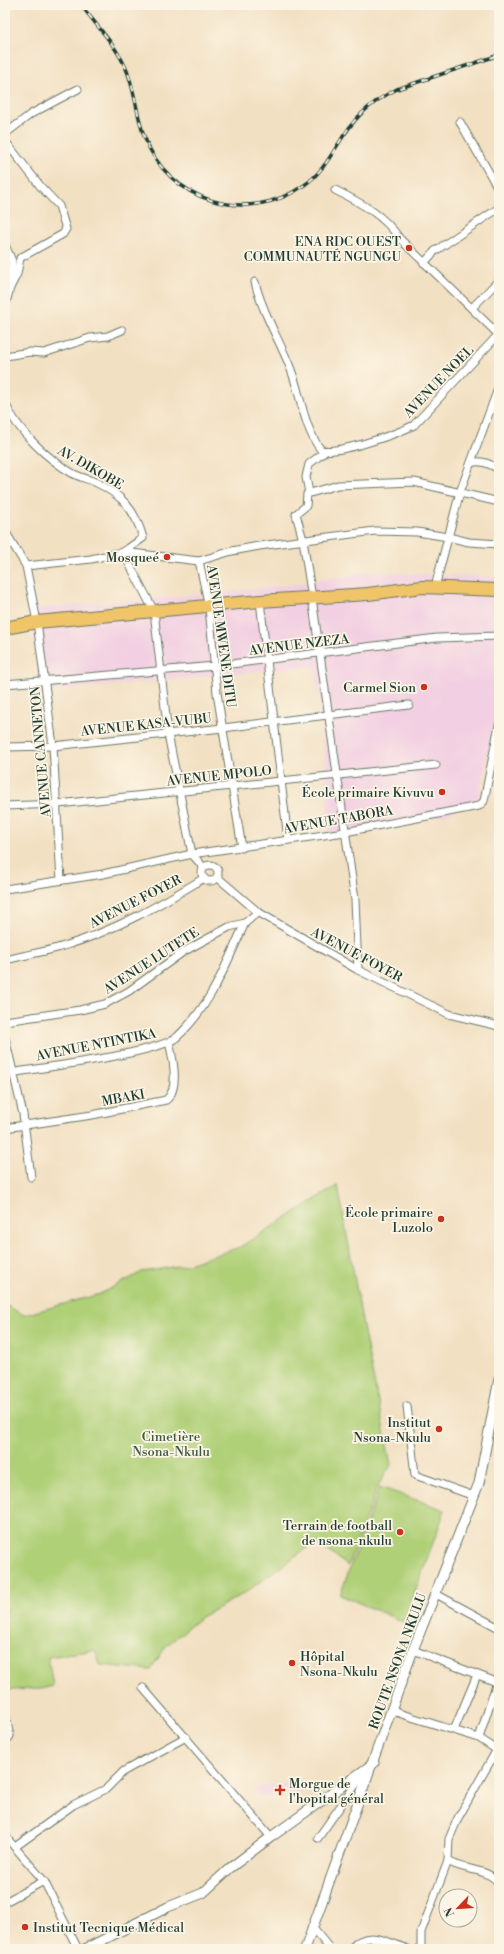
<svg xmlns="http://www.w3.org/2000/svg" width="504" height="1954" font-family="'Libre Bodoni',serif">
<style>
.built{fill:#f2cfe2}
.green{fill:#b0d078;stroke:#688656}
.lines{fill:none;stroke-linecap:round;stroke-linejoin:round}
.minor-casing{stroke:#697666;stroke-width:9}
.tertiary-casing{stroke:#697666;stroke-width:11}
.trunk-casing{stroke:#697666;stroke-width:14}
.minor{stroke:#fff;stroke-width:7}
.tertiary{stroke:#fff;stroke-width:9}
.trunk{stroke:#f0c469;stroke-width:12}
.rail-casing{stroke:#1f3d34;stroke-width:3.5}
.rail{stroke:#fcf5e5;stroke-width:2;stroke-dasharray:6;stroke-linecap:butt}
.poi-dot{fill:#c8321e;stroke:#fcf5e5;stroke-width:1.5}
.labels{text-anchor:middle;stroke-width:3.5;stroke-linejoin:round;paint-order:stroke}
.poi-label{font-size:13px;fill:#1f3d34;stroke:#fcf5e5;text-anchor:end}
.street-label{font-size:13px;fill:#1f3d34;stroke:#fcf5e5}
.park-label{font-size:13px;fill:#3c5a42;stroke:#fcf5e5}
</style>
<rect width="100%" height="100%" fill="#fcf5e5"/>
<filter id="ink" filterUnits="userSpaceOnUse"><feTurbulence type="fractalNoise" baseFrequency=".025" numOctaves="2"/><feDisplacementMap in="SourceGraphic" scale="8" xChannelSelector="R" yChannelSelector="G"/><feConvolveMatrix kernelMatrix="1 2 1 2 8 2 1 2 1" color-interpolation-filters="sRGB"/></filter>
<filter id="wash" filterUnits="userSpaceOnUse"><feTurbulence type="fractalNoise" baseFrequency=".012" numOctaves="4" result="noise"/><feDisplacementMap in="SourceGraphic" scale="16" xChannelSelector="R" yChannelSelector="G"/><feGaussianBlur stdDeviation="0.9" result="paint"/><feColorMatrix in="noise" values="0 0 0 0 0 0 0 0 0 0 0 0 0 0 0 0 0 1.4 0 .05"/><feComposite in="paint" operator="in"/></filter>
<g filter="url(#wash)">
<rect width="100%" height="100%" fill="#f2e0c2"/>
<g class="built">
<path d="M368,572L499,577V704L478,800L444,815L329,837L321,709L314,666L41,692L29,609L219,593L296,584Z"/>
<path d="M298,1782L299,1784H303L304,1791L299,1792V1794L260,1797V1795H256L255,1788H260V1786Z"/>
</g>
<g class="green">
<path d="M338,1185L364,1332L391,1465L378,1486L348,1566L315,1542L245,1593L201,1617L166,1646L151,1670L100,1665L95,1650L48,1657L53,1686L41,1689L8,1690L5,1687V1305L24,1315L100,1294L142,1272L185,1265L240,1247Z"/>
<path d="M380,1487L445,1510L404,1622L340,1595Z"/>
</g>
</g>
<g filter="url(#ink)">
<g class="lines">
<defs>
<g id="minor">
<path d="M460,122L499,190"/>
<path d="M5,134L31,114L78,89"/>
<path d="M5,141L41,187L59,206L66,229L63,234L20,258L17,274L10,288L5,306"/>
<path d="M335,190C361,203 384,215 400,239L499,335"/>
<path d="M5,245L12,261L11,282"/>
<path d="M424,263L435,251L499,208"/>
<path d="M255,282C262,312 279,339 290,367C301,394 303,427 321,450C339,454 397,434 414,425L498,335"/>
<path d="M472,308L499,280"/>
<path d="M5,356L30,352L44,353L90,338L108,336L122,330"/>
<path d="M5,403C17,430 46,458 72,473C79,477 88,479 95,482C122,495 135,509 143,538L123,552L154,611L168,734L192,854L345,832L479,806L484,801L499,725"/>
<path d="M471,463C481,459 491,465 499,469"/>
<path d="M309,493L306,477L309,464L326,451"/>
<path d="M5,531L26,566L37,622L53,746L61,880"/>
<path d="M199,561L209,607L217,693L242,848"/>
<path d="M26,566L91,559L123,552L199,561L232,551L259,546L375,531L417,532L448,537L469,542L499,544"/>
<path d="M435,587L460,492L499,386"/>
<path d="M260,601L288,840"/>
<path d="M5,684L215,666L437,638L499,636"/>
<path d="M5,747L53,746L223,728L409,705"/>
<path d="M5,806L58,804L436,765"/>
<circle cx="210" cy="873" r="8"/>
<path d="M217,877L258,912L358,970L449,1014L499,1026"/>
<path d="M5,889L103,874L192,854L204,868"/>
<path d="M5,960C25,955 45,952 64,946C114,931 160,905 204,878"/>
<path d="M358,970L355,900L312,598L303,540L296,514L306,506L307,494L338,485L414,482L499,502"/>
<path d="M5,1021L80,1010L105,1004L129,991L183,952L229,927L245,923L258,912"/>
<path d="M5,1038L23,1114L31,1177"/>
<path d="M5,1074C37,1068 157,1054 177,1037C211,1006 226,964 245,923"/>
<path d="M5,1128L92,1115L166,1100C180,1089 173,1058 169,1042"/>
<path d="M407,1406L415,1475L474,1496"/>
<path d="M436,1594L499,1628"/>
<path d="M413,1650L499,1683"/>
<path d="M143,1688L271,1837"/>
<path d="M392,1711L479,1738L497,1750"/>
<path d="M5,1714L10,1736L5,1742"/>
<path d="M454,1730L477,1675"/>
<path d="M479,1738L497,1682"/>
<path d="M5,1836L44,1881L78,1949"/>
<path d="M318,1838L361,1777L362,1771"/>
<path d="M15,1847L73,1805L106,1789L124,1771L186,1737"/>
<path d="M448,1861C463,1871 490,1868 499,1884"/>
<path d="M5,1902L44,1881"/>
<path d="M312,1927L330,1949"/>
<path d="M350,1949C369,1928 385,1942 408,1949"/>
<path d="M421,1949V1932L448,1861L449,1839L458,1818L499,1746"/>
</g>
<g id="tertiary">
<path d="M85,1949L168,1907L203,1893L230,1868L271,1837L374,1763"/>
<path d="M305,1949L413,1650L479,1483L499,1379"/>
</g>
<path id="trunk" d="M5,628L37,622L260,601L368,594L422,587L499,590"/>
</defs>
<use href="#minor" class="minor-casing"/>
<use href="#tertiary" class="tertiary-casing"/>
<use href="#trunk" class="trunk-casing"/>
<use href="#minor" class="minor"/>
<use href="#tertiary" class="tertiary"/>
<use href="#trunk" class="trunk"/>
<defs>
<path id="rail" d="M81,5C96,25 114,43 125,66C135,88 136,113 144,136C168,202 247,225 303,186C331,167 338,136 360,115C370,105 383,96 397,89L499,55"/>
</defs>
<use href="#rail" class="rail-casing"/>
<use href="#rail" class="rail"/>
</g>
</g>
<g class="poi-dot">
<circle cx="409" cy="248" r="4"/>
<circle cx="167" cy="557" r="4"/>
<circle cx="424" cy="687" r="4"/>
<circle cx="442" cy="792" r="4"/>
<circle cx="441" cy="1219" r="4"/>
<circle cx="439" cy="1429" r="4"/>
<circle cx="400" cy="1532" r="4"/>
<circle cx="292" cy="1663" r="4"/>
<path d="M278 1784h4v4h4v4h-4v4h-4v-4h-4v-4h4z"/>
<circle cx="25" cy="1927" r="4"/>
</g>
<g class="labels">
<g class="poi-label">
<text x="401" y="246">ENA RDC OUEST<tspan x="401" dy="15">COMMUNAUTÉ NGUNGU</tspan></text>
<text x="159" y="562">Mosqueé</text>
<text x="416" y="692">Carmel Sion</text>
<text x="434" y="797">École primaire Kivuvu</text>
<text x="433" y="1217">École primaire<tspan x="433" dy="15">Luzolo</tspan></text>
<text x="431" y="1427">Institut<tspan x="431" dy="15">Nsona-Nkulu</tspan></text>
<text x="392" y="1530">Terrain de football<tspan x="392" dy="15">de nsona-nkulu</tspan></text>
<text x="300" y="1661" text-anchor="start">Hôpital<tspan x="300" dy="15">Nsona-Nkulu</tspan></text>
<text x="289" y="1788" text-anchor="start">Morgue de<tspan x="289" dy="15">l'hopital général</tspan></text>
<text x="33" y="1932" text-anchor="start">Institut Tecnique Médical</text>
</g>
<g class="street-label">
<text transform="translate(438 381) rotate(-46)" y="5">AVENUE NOEL</text>
<text transform="translate(91 467) rotate(30)" y="5">AV. DIKOBE</text>
<text transform="translate(222 636) rotate(82)" y="5">AVENUE MWENE DITU</text>
<text transform="translate(299 644) rotate(-7)" y="5">AVENUE NZEZA</text>
<text transform="translate(146 724) rotate(-6)" y="5">AVENUE KASA-VUBU</text>
<text transform="translate(40 752) rotate(-95)" y="5">AVENUE CANNETON</text>
<text transform="translate(219 775) rotate(-6)" y="5">AVENUE MPOLO</text>
<text transform="translate(338 819) rotate(-10)" y="5">AVENUE TABORA</text>
<text transform="translate(135 901) rotate(-27)" y="5">AVENUE FOYER</text>
<text transform="translate(357 954) rotate(28)" y="5">AVENUE FOYER</text>
<text transform="translate(151 960) rotate(-33)" y="5">AVENUE LUTETE</text>
<text transform="translate(96 1044) rotate(-11)" y="5">AVENUE NTINTIKA</text>
<text transform="translate(123 1097) rotate(-10)" y="5">MBAKI</text>
<text transform="translate(397 1661) rotate(-70)" y="5">ROUTE NSONA NKULU</text>
</g>
<g class="park-label">
<text x="171" y="1441">Cimetière<tspan x="171" dy="15">Nsona-Nkulu</tspan></text>
</g>
</g>
<rect width="504" height="1954" fill="none" stroke="#fcf5e5" stroke-width="20"/>
<g transform="translate(458 1908) rotate(245)"><circle r="19" fill="#fcf5e5" stroke="#a4ab9e"/>
<path d="M0-3L7 15L0 10L-7 15Z" fill="#c8321e"/>
<text y="-6" font-size="11" font-weight="bold" text-anchor="middle" fill="#1f3d34">N</text>
</g>
</svg>
